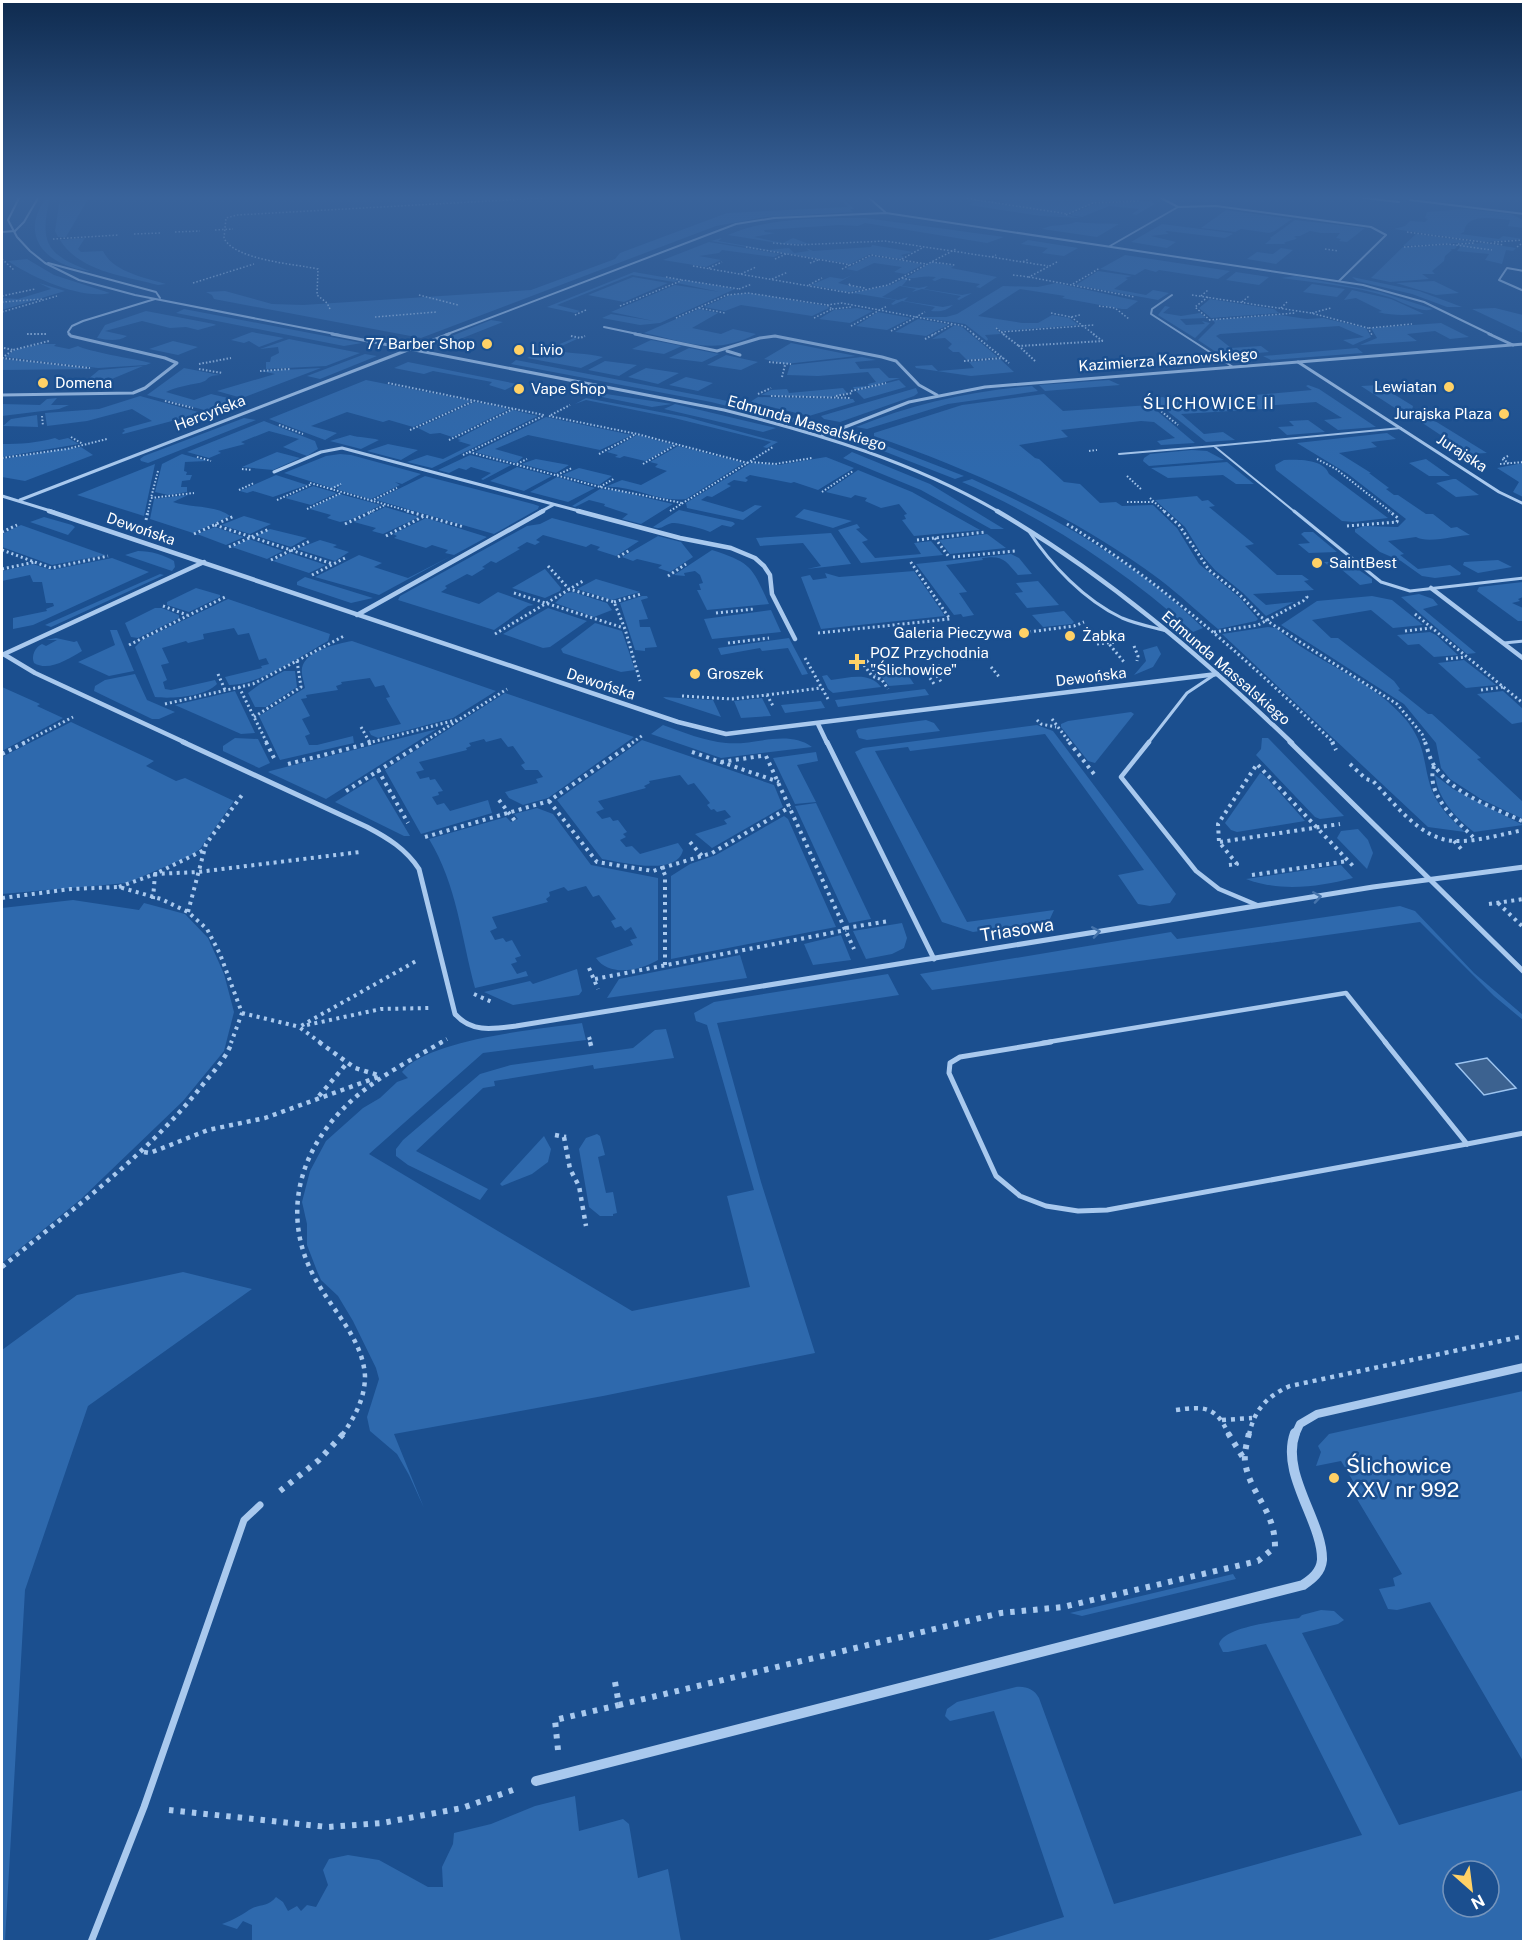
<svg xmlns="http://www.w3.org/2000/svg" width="1525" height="1943" font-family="'Public Sans',sans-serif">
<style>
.green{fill:#2e69ad;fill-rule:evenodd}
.water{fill:#3c6290;stroke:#9cc4f0;stroke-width:1.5}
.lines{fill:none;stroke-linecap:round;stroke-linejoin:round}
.path-far5{stroke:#a9c9ee;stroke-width:1.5;stroke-dasharray:1.5 2;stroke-linecap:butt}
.path-far4{stroke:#a9c9ee;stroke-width:2;stroke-dasharray:1.5 2;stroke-linecap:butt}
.path-far3{stroke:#a9c9ee;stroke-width:3;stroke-dasharray:2 3;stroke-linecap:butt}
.path-far2{stroke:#a9c9ee;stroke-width:4;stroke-dasharray:3 4.5;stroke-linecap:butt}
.path-far1{stroke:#a9c9ee;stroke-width:4.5;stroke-dasharray:4 5;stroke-linecap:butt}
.path{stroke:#a9c9ee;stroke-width:6;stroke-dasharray:4.5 7;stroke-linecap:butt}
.lane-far4{stroke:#a9c9ee;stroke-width:2}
.lane-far3{stroke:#a9c9ee;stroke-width:3}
.lane-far2{stroke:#a9c9ee;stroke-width:4.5}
.lane-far1{stroke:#a9c9ee;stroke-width:5}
.lane{stroke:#a9c9ee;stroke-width:7}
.street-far5{stroke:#a9c9ee;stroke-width:2}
.street-far4{stroke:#a9c9ee;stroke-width:3}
.street-far3{stroke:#a9c9ee;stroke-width:4.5}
.street-far2{stroke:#a9c9ee;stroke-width:5}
.street-far1{stroke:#a9c9ee;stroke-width:8}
.street{stroke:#a9c9ee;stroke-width:10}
.oneway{stroke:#4674ac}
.poi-dot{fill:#ffd166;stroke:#1b4f8f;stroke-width:2}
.labels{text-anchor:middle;stroke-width:5;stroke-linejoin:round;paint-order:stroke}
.far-poi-label{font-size:15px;fill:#fff;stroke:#1b4f8f;text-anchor:start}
.far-street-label{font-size:15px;fill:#fff;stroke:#1b4f8f}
.far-neighbourhood-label{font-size:16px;letter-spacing:1.5px;fill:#fff;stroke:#1b4f8f}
.street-label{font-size:18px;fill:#fff;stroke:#1b4f8f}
.near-poi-label{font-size:21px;fill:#fff;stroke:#1b4f8f;text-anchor:start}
</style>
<rect width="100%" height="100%" fill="#1b4f8f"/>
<g class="green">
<path d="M46,198H50C39,243 47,255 90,271C49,267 17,238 46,198Z"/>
<path d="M60,198H93L88,199L66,237H58L55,231Z"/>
<path d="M839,198H843L854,209H850L853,212L766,217L716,226L421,338L214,299L212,295L206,292L225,291L272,304L303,305L531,290L615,259L620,253L727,213L848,207Z"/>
<path d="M966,198L1051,211L1080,218L1041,216L969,205L973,203Z"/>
<path d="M999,198H1144L1147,200L1097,202L1067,214L1006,204Z"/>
<path d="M1149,201L1155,204L1136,215L1132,214L1139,209L1109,206L1082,217L1069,215L1094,204Z"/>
<path d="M1466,209L1511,214L1523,220V228L1508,226L1510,220C1492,218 1466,213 1464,232L1460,234L1499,239L1503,236L1523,239L1484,242L1394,229L1405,226L1410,221L1425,222L1428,219L1425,218L1427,212Z"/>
<path d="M1226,210L1292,219L1275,231L1269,233L1241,229L1235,232L1201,228Z"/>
<path d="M865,218L1004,237L987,243L865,223L858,226L839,225L764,230L765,232L775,233L754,237L783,243L793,238L809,244H784L728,235C770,217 820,218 865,218Z"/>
<path d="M1295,220L1365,228L1347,242L1339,241L1341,239L1336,238L1340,233H1321L1310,231L1300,236H1296L1294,237L1297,238C1293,241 1289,240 1284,243L1286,244H1265L1271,239L1270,238Z"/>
<path d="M1076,222C1091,224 1104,223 1119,224L1097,237L1042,229C1054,223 1064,227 1076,222Z"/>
<path d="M1162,224L1231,233L1233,234L1225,238L1167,231L1165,232L1169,233L1167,234L1151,236L1176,242L1167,248L1131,242Z"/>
<path d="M1416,234L1477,242L1403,246Z"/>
<path d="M85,238L78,249L81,252L103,251C113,272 146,278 166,284L158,285C125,276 80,272 60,240Z"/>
<path d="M722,238L718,241L769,250L789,248L794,253L809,251L806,248L813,251L871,247L872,245L913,252L901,255L904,257L901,259L870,254L850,264L711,241Z"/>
<path d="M1028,240L1078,248L1064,256L1042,253L1048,248L1021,244Z"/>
<path d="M709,242L780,254L774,257L722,250L719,253L699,256L721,260L706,267L663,260Z"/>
<path d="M1484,243L1516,248L1513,251L1506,250L1502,264L1485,260L1489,254L1457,251L1460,247L1458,245L1455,249H1450L1452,250L1445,256L1444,261L1432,271L1435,274H1422L1429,279L1390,282L1371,278L1403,247Z"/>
<path d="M1281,248L1293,250L1276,264L1247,259L1257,252L1273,254Z"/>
<path d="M1125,255L1230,271L1218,279L1159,270L1156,272L1145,269L1135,275L1100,269Z"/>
<path d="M871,256L922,264V265L905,274L894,272L902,267L874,263L857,271L846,269Z"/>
<path d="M27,259L54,275L110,293C82,300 31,277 8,261Z"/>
<path d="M932,262L954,266L951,268L997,277L980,288L976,287L980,284L942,278L935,281L932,280L936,277C923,275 917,279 906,278Z"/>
<path d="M1098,271L1132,276L1128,277L1125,278L1128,279L1114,289L1146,295L1153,290L1169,293L1158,300L1076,285Z"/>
<path d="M634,272L680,280L674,282L632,275L557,305L580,311L575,313L547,307Z"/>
<path d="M1236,272L1269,277L1259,285L1226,280Z"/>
<path d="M852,275L838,283L864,289L848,292L811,285L830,277L843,279Z"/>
<path d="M1295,276L1380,292L1433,309C1421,314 1401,301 1389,297C1354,286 1317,283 1281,278Z"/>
<path d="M633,277L668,283L624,302L588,295Z"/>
<path d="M1352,277L1419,291L1462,307H1447L1412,294L1357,281Z"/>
<path d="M903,279H908L902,286L919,288L928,286L924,289L962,295L972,293L959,300L957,299L961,296L922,289L912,292L916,289L900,286L882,297L898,300L908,297L904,301L943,307L953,305C946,311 940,312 931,311L935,307L902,301L893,305L891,304L896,300L852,293L891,285Z"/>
<path d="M684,280L735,289L660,323L640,325L602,318L611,314L654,321L611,312L675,285L720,292L677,283Z"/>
<path d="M1434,281L1459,293L1436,295L1396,283Z"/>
<path d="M39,283L65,291L2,310V298L18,299L51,289Z"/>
<path d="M1056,283L1138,301L1127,309H1122L1062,298L1065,296L1020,289L978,316L1022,323H1038L1052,315L1069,318L1079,325L1003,331L995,328L1001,334L985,335L988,339L987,341L965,324L920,317H946L957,314L1003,286L1038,287Z"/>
<path d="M1312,284L1345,289L1337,297L1303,292Z"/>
<path d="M1352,290L1391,299L1424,314C1407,315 1393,316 1378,312L1382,311L1356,298L1344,300Z"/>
<path d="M748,293L826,306L829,308L812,316L741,305L725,311L704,307L730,295Z"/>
<path d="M1210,299L1274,309L1279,313L1211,318L1199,308Z"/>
<path d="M1165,306L1170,307L1163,313L1181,316L1200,313L1206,318L1180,319L1186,325L1205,324L1202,321L1210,323L1195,338L1158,315Z"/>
<path d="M857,308L873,311L850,323L819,319L834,310Z"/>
<path d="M1495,308L1523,315V333L1472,309Z"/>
<path d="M184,309L362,343L344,346L176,313Z"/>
<path d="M699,309L718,313L692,328L721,334L733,329L756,334C714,356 688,342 644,333Z"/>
<path d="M146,311L214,324L216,325L198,330L186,327L170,328L142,321L105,331L127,336C117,342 108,340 97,338L105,325Z"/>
<path d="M878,312L911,318L887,330L856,326Z"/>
<path d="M1280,315L1307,319L1323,318L1366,328L1371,337L1353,345L1343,340L1364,337L1339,326L1220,334L1216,336L1231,348L1261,346L1269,352L1222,356L1198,340L1215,323L1213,320Z"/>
<path d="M918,319L947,324L948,325L926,336L895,332Z"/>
<path d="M491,320L503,322L455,341L437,342Z"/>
<path d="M1441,323L1469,337L1450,339L1435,331L1407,334L1417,341L1360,345L1377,338L1371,328Z"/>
<path d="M955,325L962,327L998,357L967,360L959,352H953L948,348L952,344L945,338L932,339Z"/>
<path d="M252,332L284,338L259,347L249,341L244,343L231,340Z"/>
<path d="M574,338L577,339L553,350C571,354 586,353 603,357L581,368L527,358Z"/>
<path d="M289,339L360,353L326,366L266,369V362H270L271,357L279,353L278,347L260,349Z"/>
<path d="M651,340L682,346L664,354L632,349Z"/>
<path d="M173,341L198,347L178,355L149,349Z"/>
<path d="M791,343L856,356L786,364L764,359Z"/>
<path d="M42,344H56L54,346L69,349L78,346C86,351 134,359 151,363L146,365L98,368L5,357L15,350Z"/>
<path d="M689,348L719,354L702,362L669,358Z"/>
<path d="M1357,348L1363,353L1271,360L1263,356Z"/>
<path d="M365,354L377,356L320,379L307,376Z"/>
<path d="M726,355L758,362L741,370L707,365Z"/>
<path d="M862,357L876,360L855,362L860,369L879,368L889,378H900L855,390L853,387L869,386L868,384L876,382L868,372L818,376L787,375L790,365Z"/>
<path d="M3,359L94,369L2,370Z"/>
<path d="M1000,359L1014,372L971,376L916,368L915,366L932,365L938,371L974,368L969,362Z"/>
<path d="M516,360L718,399L772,411L797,419L792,422L711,402L511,364Z"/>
<path d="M605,361L637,365L619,376L588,370Z"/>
<path d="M408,362L517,384L505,390L489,385L492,382L433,371L424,374L394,368Z"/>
<path d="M143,366L95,386V384L81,385L99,370Z"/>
<path d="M184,368L220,375C203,376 212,380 199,383C188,385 176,387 166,392L194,400L211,394L237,400L208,411L147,395Z"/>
<path d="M321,368L242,398L217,391L275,374L261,371Z"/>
<path d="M646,368L679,373L658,384L628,377Z"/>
<path d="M686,377L713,383L698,391L669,385Z"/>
<path d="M366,380L471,401L413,427L389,420L383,422L347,412L311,426L337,433L325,440L269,419Z"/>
<path d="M899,380L906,387L864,399L856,391Z"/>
<path d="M1109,380L1120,385L1045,391L1039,385Z"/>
<path d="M1308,385L1319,389L1376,427L1338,430L1324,420L1342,418L1316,402L1262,406L1264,409L1181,414L1204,434L1223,432L1235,440L1206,442L1151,398L1163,397L1173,402L1312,390L1306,386Z"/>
<path d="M1379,385L1413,406L1412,410L1401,412L1361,386Z"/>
<path d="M1032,386L1038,391L948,404L867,429L856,427C913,404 970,391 1032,386Z"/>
<path d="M843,388L847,393L830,397L761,395L771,390L787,389L789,393Z"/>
<path d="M916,388L918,393L914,396L840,422L824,419L821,416Z"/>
<path d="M593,392L672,404L652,407L597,396Z"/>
<path d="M1044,394L1063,411L1150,405L1195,443L1161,445L1157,441L1175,438L1154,422L1141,421L1061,430L1068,437L1019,445L1035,458L1039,459L1064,482L1080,484L1100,503L1116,502L1122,506L1153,505L1177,528L1199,564L1240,598L1258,619L1256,621L1218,629C1198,612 1180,595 1159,579C1073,515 975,471 874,436V433L962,405Z"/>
<path d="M140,396L202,413L123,434L122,433L125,431L123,429L152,421L132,409L87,421L47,426L45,413L99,409Z"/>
<path d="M758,397L853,399L855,402L809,416L750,402Z"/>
<path d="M57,398L51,405H69L59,409L2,416V404L40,405L47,399Z"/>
<path d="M586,398L686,417L778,442L767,448L763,447L771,442L674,418L586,400L575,404Z"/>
<path d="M475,402L509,409L452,437L440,433L430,434L418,428Z"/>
<path d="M675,404L776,428L763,432L664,409Z"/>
<path d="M513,410L538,416L432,468L407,462L427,455L443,459L471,445L458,441L461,440L457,439Z"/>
<path d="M37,415L38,427L3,426L11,419Z"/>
<path d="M546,417L632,435L600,450L528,435L495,449L523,457L516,463L475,452Z"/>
<path d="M244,418L256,420L148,463L141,461L140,459L144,456Z"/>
<path d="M1426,418L1435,421L1487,453L1469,454L1421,422L1413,419Z"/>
<path d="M1308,420L1325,432L1287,435L1278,427L1294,426L1289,421Z"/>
<path d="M264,421L315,441L318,449L307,456L283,447L299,439L269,431L241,442L245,444L218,451L221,453L209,458L187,452Z"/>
<path d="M1387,433L1396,439L1371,442L1377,447L1339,453L1371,473H1369L1389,488L1386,489L1394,495H1398L1426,514H1433L1451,528L1457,527L1470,535C1458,535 1428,544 1416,537L1388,541L1404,554L1400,555L1418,569L1450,565L1461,573L1460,575L1435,578L1422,576L1401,561L1380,552L1355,532V529L1364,526L1398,527L1406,519L1348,474L1297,443Z"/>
<path d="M350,435C360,438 369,437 379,440L361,449L330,441Z"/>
<path d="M637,435L674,445L645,461L624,456L620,458L615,457L618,455L607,452Z"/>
<path d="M55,438L59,440L68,438L79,444L2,457V444C20,444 37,443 55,438Z"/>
<path d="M879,443L964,476L955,479L868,445Z"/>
<path d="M388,444L418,450L401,460L367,451Z"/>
<path d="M678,446L744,463L686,499C659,503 632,485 605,487L622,480L641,485L667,471L655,467L658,464L650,462Z"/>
<path d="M81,447L93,455L25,481L2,477V459Z"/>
<path d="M1192,450L1207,451L1224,460L1149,466L1143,461L1144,458L1150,454Z"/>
<path d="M277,452L300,458L273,470L242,467Z"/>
<path d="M852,452L930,484L1004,529H991L921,490L843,458Z"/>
<path d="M182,454L207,461L185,462L184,471L187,472L186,475H192L190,480L182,481L181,487H187V492L168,495L155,492L162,464Z"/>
<path d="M340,454L351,455L421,474L402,484L395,482L400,485L371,499L336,489L342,485L332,488L284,473L326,456Z"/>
<path d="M470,455L511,465L483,480L481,479L491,473L471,467L466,470L459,468L449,473L438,470Z"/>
<path d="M826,457L854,468L818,490L794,482L791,483L750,475L745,478L748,480L746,482L734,480L727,484L731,486L712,497L707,496L701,500L743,512L755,505L762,506L743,520L687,508L686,503L751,463L778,465Z"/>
<path d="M536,459L569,465L556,473L521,464Z"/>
<path d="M1426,459L1450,476H1429L1409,463Z"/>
<path d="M1284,460C1298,459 1324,459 1329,474L1388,518L1354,522L1342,521L1276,470L1275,465Z"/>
<path d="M1227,462L1254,484H1236L1223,475L1168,478L1151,468Z"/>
<path d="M1523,463H1524L1523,497L1513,492L1519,482L1497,468Z"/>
<path d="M155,464L144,516L77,495Z"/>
<path d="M517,467L552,476L524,491L490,481Z"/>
<path d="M579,468L612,476L599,485L562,475Z"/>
<path d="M858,470L912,492L980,530L914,536L902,520L906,519L904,515L907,514L899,504L881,508L865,501L867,498L855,495L851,498L826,492Z"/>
<path d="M276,475L307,485L273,497L253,491L247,493L240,491Z"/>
<path d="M425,476L533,504L539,506L538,509L494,534L376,500Z"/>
<path d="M557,477L595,488L568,502L530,492Z"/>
<path d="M972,479C1054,516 1138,564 1203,628L1193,632C1124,570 1047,519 962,482Z"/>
<path d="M1453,479H1456L1479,495L1456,497L1436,483Z"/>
<path d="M313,486L337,493L311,505L285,498Z"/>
<path d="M600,489L618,491L673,504L641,524L622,519L628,514L604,506L605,504L589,500L575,507L572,506Z"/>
<path d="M340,494L381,505L350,520L340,522L327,518L331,515L310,509Z"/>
<path d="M188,495L173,502C191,508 216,505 230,516L193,533L150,519L154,499Z"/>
<path d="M1197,496L1202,501L1208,500L1215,506L1209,507L1254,544L1245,546L1277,575H1302L1309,580L1304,581L1314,590L1253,594L1266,605L1294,602L1266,616L1243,593L1215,570L1202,555L1185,527L1155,500Z"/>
<path d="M385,507L419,517L383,534L372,531L376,528L354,522Z"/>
<path d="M804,509L852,521L833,528L795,517Z"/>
<path d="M679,510L733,522L735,524L731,527L722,525L710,532C706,529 676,522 672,523C663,525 663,530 653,527Z"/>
<path d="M244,516L271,524L250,534L221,525Z"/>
<path d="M44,517L72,525L75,527L68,535L30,522Z"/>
<path d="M426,518L487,537L454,555L445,553L448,550L432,545L426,548L394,538L397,536L393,534Z"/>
<path d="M552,518L639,541L616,556L597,550L600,547L591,544L586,547L543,535L536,540L540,542L535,545L527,542L517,548L520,549L496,563L491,561L482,567L485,568L472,576L467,574L445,586L447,588L441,592L479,604L498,592L534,605L528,606L494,630L398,600L400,596L527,526L540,524Z"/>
<path d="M857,524L860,528L856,529L868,540L862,542L875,558L921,554L914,543L931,541L943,555L861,563L838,530Z"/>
<path d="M21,525L105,555L52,565L2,547V534Z"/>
<path d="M215,527L244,537L226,545L197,534Z"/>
<path d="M270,529L307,538L291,547L256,536Z"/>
<path d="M1304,532H1313L1337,552L1309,553L1298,544L1310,543L1301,534Z"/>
<path d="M831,533L851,564L807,569L821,566L803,543L760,546L756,538Z"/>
<path d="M987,534L1006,548L950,554L939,540Z"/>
<path d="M658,536L681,542L693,557L670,572L658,568L662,565L637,559L633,561L622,557Z"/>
<path d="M249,539L283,551L267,559L232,547Z"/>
<path d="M320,540L337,545L333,547L349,552L335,561L297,549Z"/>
<path d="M712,550C752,563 752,567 769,604L707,610L697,590H701L699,584L703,583L700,575L695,571L684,573L685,576L674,575Z"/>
<path d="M138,551C151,551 164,555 174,561L175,567L172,571L125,555Z"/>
<path d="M290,553L326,565L309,573L273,561Z"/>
<path d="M1011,554L1019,558L1032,574L1018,575C1005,560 1003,555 982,558L983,560L946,565L967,592L959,593L974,615L963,617L961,614L954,615L916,564Z"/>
<path d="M359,555L382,563L374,567L408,578L451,556L379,595L315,577Z"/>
<path d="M112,558L149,572L33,625L13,629V618L47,611L46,609L54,606L53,603H46L42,582H33L30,575L2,581V571L33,564L51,570Z"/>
<path d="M1498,560L1512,567L1478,573L1463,565L1464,562Z"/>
<path d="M1346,561L1372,579V583L1360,585L1341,569L1333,570L1324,562Z"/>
<path d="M545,569L561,588L560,591L545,598L512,588Z"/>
<path d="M914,571L945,616L821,629L801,577L810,575L813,580L827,578L825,573L839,577Z"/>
<path d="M160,574L164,575L51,627L45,625Z"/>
<path d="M305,577L373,598L351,603L297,585V582Z"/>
<path d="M596,579L640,592L612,600L577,589Z"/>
<path d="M1038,581L1059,605L1027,608L1015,593L1023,592L1016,583Z"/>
<path d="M1523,582V597L1518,599L1520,601L1512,603L1523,608V621H1518L1477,591L1479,587Z"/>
<path d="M196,588L220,595V597L189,612L167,605V602Z"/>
<path d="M573,592L607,603L612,610L594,617L555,603L566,593Z"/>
<path d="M1419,594L1433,599L1438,605L1423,609L1476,653L1467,654L1401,597Z"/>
<path d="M642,596H647L648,598L641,600L648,619L639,620L640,627H650L657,647L645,648V651L635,650L620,603Z"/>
<path d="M1372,596L1392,600L1423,625L1393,628L1371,610L1312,620L1331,638H1338L1394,681L1400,689L1398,690L1428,714H1432L1481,758L1477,759L1523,802V819L1481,799L1450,779L1441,768L1436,743L1404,704L1281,625L1317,601Z"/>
<path d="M228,599L330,634L328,641C302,655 257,686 229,685L225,677L262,668L261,666L269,664L266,658L259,660L249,633L238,635L234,628L203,634L204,639L188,643L186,641L162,648L169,663L161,665L167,680L163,682L165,689L171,690L215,680L217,684C205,697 171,699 155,697L135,647L142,640Z"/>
<path d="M155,608H162L179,615V618L138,638L131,637L125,623Z"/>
<path d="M548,608L587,621L550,647L543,648L503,634Z"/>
<path d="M771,610L781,632L712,639L704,619Z"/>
<path d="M1064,611L1074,622L1072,624L1043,627L1032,615Z"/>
<path d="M595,623L622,631L635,670L621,672L563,653L561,649Z"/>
<path d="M1268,627L1276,628C1316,663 1373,679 1407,721C1428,748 1422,766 1433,793C1440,809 1453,821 1465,832L1428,827L1222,634Z"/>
<path d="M110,630H117L134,671L109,676L78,662L115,645Z"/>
<path d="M1430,632L1436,635L1458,655L1434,657L1419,644L1408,645L1397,635Z"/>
<path d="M56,638L74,642L77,641L82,651C68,659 49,672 34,663C31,656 35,647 42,644L46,646L57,640H46Z"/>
<path d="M789,638L808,674L802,675L788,648L762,651L760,648L721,655L718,648Z"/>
<path d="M352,641L490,689L496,691L453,718L378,738L371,735L369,731L401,724L386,698L390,697L384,685L375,687L370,678L341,682L342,684L336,686L338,690L306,695L307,698L301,699L310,716L302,719L310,734L305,736L309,745H317L353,736L354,743L280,760L259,716L305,688C304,682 301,674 302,668C306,650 337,644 352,641Z"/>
<path d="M1157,646L1161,654L1153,667L1134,675L1146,661L1143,650Z"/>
<path d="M1464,660L1496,685L1466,688L1438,663Z"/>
<path d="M880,668L884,673L906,672L914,684L889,686L875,669Z"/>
<path d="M284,671H295L297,687L266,707H255L248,693L260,684Z"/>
<path d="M135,674L147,700L175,712L159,719H152L94,691L95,686L105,680Z"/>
<path d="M827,675L831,680C849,678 869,671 881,687L833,693L828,689L822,676Z"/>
<path d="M2,687L40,704L37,706L63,718L2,751Z"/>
<path d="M925,689L929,695L838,707L835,700Z"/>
<path d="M235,691L255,733L241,734L175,705Z"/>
<path d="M1503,691L1523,709V722L1512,724L1477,694Z"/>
<path d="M505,693L634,737L548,798L523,805L509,798L505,792L538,783L536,779L543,777L538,770H525L521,765L525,763L513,746L508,747L501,738L486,742L484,739L469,743L471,746L466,748L467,750L419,762L424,770L416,772L420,779L429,777L430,780L435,779L443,791L438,792L439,795L432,797L437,805L444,803L450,811L488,800L492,813L421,834L385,770Z"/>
<path d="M663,697L713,700L721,717L666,699Z"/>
<path d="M762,698L771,716L741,718L734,701Z"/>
<path d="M821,701L825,708L785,713L781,705Z"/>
<path d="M1131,712L1134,714L1095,763L1088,761L1061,727V724L1068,721Z"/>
<path d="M926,720L934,723L940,731L867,740L859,738L856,731L858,729Z"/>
<path d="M71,722L154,761L146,766L176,781L185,778L234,801L200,849L190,856L127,883L2,894V757Z"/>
<path d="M663,725C683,732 704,741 726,743C754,746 787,729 812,747L721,758L651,734Z"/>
<path d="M1037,725L1053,731L1176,894L1170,903L1150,906L1138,904L1118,875L1144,870L1045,734L910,751L908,747L875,751L967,922L1054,910L1049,921L973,932L942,922L855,752L863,748Z"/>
<path d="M437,729L326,799L268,772L270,771Z"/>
<path d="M235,738L258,739L270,763L259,768L223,751V746Z"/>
<path d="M1262,738H1268L1344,816L1320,819L1315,817L1256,755L1261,749Z"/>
<path d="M642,740L774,785L783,807L712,848L695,834L727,824L724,820L731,817L725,810L717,812L714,809L711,810L707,805L710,803L694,783L688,785L680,775L649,781L650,783L644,786L646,788L598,801L604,809L596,812L602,819L610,817L613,821L618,820L627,832L623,834L626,837L620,840L626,847L632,846L640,854L678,843L683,850C677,877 621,862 602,859L557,800Z"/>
<path d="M816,752L818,761L797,765L816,802L795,804L773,758Z"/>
<path d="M1260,773L1263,774L1305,821L1237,832L1231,830L1225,823Z"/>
<path d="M1435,775L1453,789L1523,825L1474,832C1455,817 1438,799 1435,775Z"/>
<path d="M375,777L410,836H404L335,802Z"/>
<path d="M816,803L871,919L849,923L795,806Z"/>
<path d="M537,808L553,814L591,865L658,878V960C640,971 609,977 596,958L633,945L630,940L637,938L631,927L625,931L621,926L615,928L611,921L616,919L599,895L593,897L586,886L568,891L564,887L549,892L550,896L546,899L548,902L492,917L497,928L490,931L495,940L503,938L506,942L512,940L521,956L515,958L517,962L511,964L517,974L526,971L528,976L475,988C461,936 457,885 429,839L506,817L511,822L518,819L514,814Z"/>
<path d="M784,816L788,819L836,927L671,959V876L690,864L716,855Z"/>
<path d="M1358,829L1368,840L1373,853L1367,869L1337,838L1341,831Z"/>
<path d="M1341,865L1353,878C1320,887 1279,892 1246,879Z"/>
<path d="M73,900L139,910L144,903L185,914L208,938L224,974L234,1012L224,1051L183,1101L81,1199L2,1263V908Z"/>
<path d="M1400,906L1415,911L1474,973L1523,1015V1020L1494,996L1420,922L932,990L920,974L1171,932L1177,939Z"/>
<path d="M902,923L907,938L904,948L892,954L866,959L853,931Z"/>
<path d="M841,935L851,960L813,965L804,944Z"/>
<path d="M740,955L747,978L607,998L619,979Z"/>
<path d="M577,969L582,991L579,995L513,1005L484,992L530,981L533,984Z"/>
<path d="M888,974L899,995L717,1023L761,1182L815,1353L603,1396L394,1434L424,1508L409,1475L397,1454L370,1431L367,1417L379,1379L376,1368L353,1321L338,1296L321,1280L317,1271L307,1245V1224L302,1202L310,1171L326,1141L363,1108L380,1098L397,1082L408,1078L402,1072C428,1039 540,1029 582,1023L586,1040L483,1053L369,1154L632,1311L750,1287L727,1196L754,1190L707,1025L696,1021L694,1013L714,1002Z"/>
<path d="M666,1029L674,1058L594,1069L593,1065L494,1081L495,1086L483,1088L416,1151L488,1189L480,1200L408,1165L396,1156V1149L403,1140L480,1074L511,1065L633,1048L655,1030Z"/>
<path d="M597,1134L600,1136L605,1155L598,1157L606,1193L613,1192L617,1213L613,1214V1216H600L589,1207L579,1149L586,1138Z"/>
<path d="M544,1136L551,1149L548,1162L532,1174L502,1186L500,1184Z"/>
<path d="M183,1272L252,1289L88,1406L25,1590L5,1941H2V1350L77,1295Z"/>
<path d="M1523,1391H1524L1523,1761L1430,1602L1397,1610L1388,1609L1379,1589L1395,1586L1393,1578L1402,1574L1357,1499L1362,1496L1341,1461L1316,1466L1321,1452L1318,1446L1329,1434Z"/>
<path d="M1233,1574L1236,1579L1082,1616L1070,1613Z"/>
<path d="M1321,1610L1334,1611L1344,1620L1338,1624L1302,1633L1399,1825L1523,1790V1941H985L1064,1917L994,1711L950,1721L945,1716L947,1709L957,1702L1016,1687C1026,1686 1034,1689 1039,1698L1114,1904L1362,1835L1266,1644L1228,1652H1223L1219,1644C1224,1626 1281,1621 1299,1618L1302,1615ZM1453,1871H1489V1907H1453Z"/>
<path d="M575,1796L579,1831L623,1819L629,1824L638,1878L668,1869L681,1941L252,1942V1925L243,1921L237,1929L222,1924C233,1920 240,1916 249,1910C260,1903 267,1908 276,1897L283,1902L288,1911L297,1906L301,1911L307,1905L316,1907L328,1885L323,1870L329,1859L348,1855L379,1860L428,1887H443L442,1867L453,1844L454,1833L491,1824L535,1806Z"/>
</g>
<path class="water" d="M1487,1058L1516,1088L1484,1095L1456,1064Z"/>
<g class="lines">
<g class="path-far5">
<path d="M964,198L1068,214"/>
<path d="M1066,215L1093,203L1140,201"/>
<path d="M215,230L233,229"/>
<path d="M175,232L200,231"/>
<path d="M1407,232L1504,245"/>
<path d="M134,234L160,233"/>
<path d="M53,239L119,235"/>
<path d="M1494,242L1524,240"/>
<path d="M773,243L797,245L885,241L992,257L996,255"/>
<path d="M1458,244L1474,243"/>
<path d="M746,247L851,265L871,255L926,264"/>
<path d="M1404,247L1448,244L1492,250"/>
<path d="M1517,247L1524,242"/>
<path d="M1325,249L1338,251"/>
<path d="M992,257L1022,262L1029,259"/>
<path d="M2,259L14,270"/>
<path d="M775,259L786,254"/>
<path d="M902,259L922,248"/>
<path d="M932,262L955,265"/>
<path d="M1023,262L1048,266"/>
<path d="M1057,262L1029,277L1135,297"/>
<path d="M810,263L818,260"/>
<path d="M693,266L850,293L888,285L956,249"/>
<path d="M709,268L722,262"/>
<path d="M842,269L850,265"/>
<path d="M741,274L756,267"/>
<path d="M1013,275L1029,277"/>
<path d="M666,277L682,280"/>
<path d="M902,278L911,280"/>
<path d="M772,279L788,272"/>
<path d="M193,283L254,264"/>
<path d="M850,284L848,285L865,288"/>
<path d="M1073,284L1100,268"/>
<path d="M809,285L822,278"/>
<path d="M739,289L752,284"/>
<path d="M419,295L458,305"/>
<path d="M727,295L748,293L827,305L832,309L814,318"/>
<path d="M1192,295L1311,313L1368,328L1372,335"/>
<path d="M2,296L35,289"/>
<path d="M1201,296L1208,290"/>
<path d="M1208,297L1195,307L1211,321"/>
<path d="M2,302L43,299"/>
<path d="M1242,302L1249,296"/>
<path d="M827,305L842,303L964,326L975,335"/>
<path d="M620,306L683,280L739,289"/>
<path d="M1099,306L1115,308L1129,319"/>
<path d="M699,308L725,313"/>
<path d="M1281,308L1287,302"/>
<path d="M330,309L327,303L317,295L318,269C295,264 234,260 224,238L226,218L237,215L543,198"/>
<path d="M832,309L852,307"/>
<path d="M2,312L57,296"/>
<path d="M1051,313L1071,317L1080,315"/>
<path d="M1312,313L1331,308"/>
<path d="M575,315L586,310"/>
<path d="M375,317L436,312"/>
<path d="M1071,317L1095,335"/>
<path d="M676,318L729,294"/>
<path d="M1209,320L1295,313"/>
<path d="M851,326L887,306"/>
<path d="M996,328L1005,335"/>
<path d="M1369,328L1412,324"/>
<path d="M891,331L925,312"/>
<path d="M1001,332L1094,325"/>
<path d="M27,334H47"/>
<path d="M932,335L953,324"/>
</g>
<g class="path-far4">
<path d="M27,334H47"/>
<path d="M973,334L1009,363"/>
<path d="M1003,334L1019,346"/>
<path d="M1093,334L1104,342"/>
<path d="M571,336L580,338L585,336"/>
<path d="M925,339L935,334"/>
<path d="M4,348L13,350"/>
<path d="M2,358L90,368"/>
<path d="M2,358L13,350L49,341"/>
<path d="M964,361L1003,358"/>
<path d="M1035,361L1019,346L1103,341"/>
<path d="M769,362L791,364"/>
<path d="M199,364L231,358"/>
<path d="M199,369L222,373"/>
<path d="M260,371L290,369"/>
<path d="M782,377L785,365"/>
<path d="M388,383L544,415"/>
<path d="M851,391L886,383"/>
<path d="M758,394L771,388"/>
<path d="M771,396L851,398"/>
<path d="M836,396L852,393"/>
<path d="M1145,398L1178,425"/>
<path d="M165,401L193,408"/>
<path d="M551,415L570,405"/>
<path d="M42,416L43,426"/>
<path d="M549,416L637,434L748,463"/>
<path d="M279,425L303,434"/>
<path d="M410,430L474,401"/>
<path d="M71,437L83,444"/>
<path d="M449,440L513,409"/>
<path d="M1089,451L1097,450"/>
<path d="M469,452L543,416"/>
<path d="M599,454L636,434"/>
<path d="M463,455L469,452L600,487L682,503"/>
<path d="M1508,456L1502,459L1509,463"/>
<path d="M197,457L211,461"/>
<path d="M2,458L67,449L107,439"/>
<path d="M1317,459L1336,469L1391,512"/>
<path d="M751,462L775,464L812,458"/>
<path d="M517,464L527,459"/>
<path d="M643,464L677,444"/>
<path d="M1500,464L1524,462"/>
<path d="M242,469L252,470"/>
<path d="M158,471L151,498L194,493"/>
<path d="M557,475L572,468"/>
<path d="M1127,476L1142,490"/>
<path d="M310,483L412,512"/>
<path d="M600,487L615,478"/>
<path d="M331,489L341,484"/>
<path d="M239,490L254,483"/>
<path d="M822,492L853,471"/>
<path d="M1150,498L1165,512"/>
<path d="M277,500L312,484"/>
<path d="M371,501L397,488"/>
<path d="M1127,502H1153"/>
<path d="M307,509L341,493"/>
<path d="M670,511L773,447"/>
<path d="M148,512L151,498"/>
<path d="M370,512L385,505"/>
</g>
<g class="path-far3">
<path d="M407,511L464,527"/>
<path d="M1164,511L1179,525L1209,570L1239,594L1261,617L1397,704L1422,734L1425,743"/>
<path d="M146,520L148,511"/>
<path d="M345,524L373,511"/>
<path d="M1067,524C1166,585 1250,663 1334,743"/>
<path d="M215,525L333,564"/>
<path d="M1347,526L1397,522L1398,518L1389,511"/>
<path d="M2,532L17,525"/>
<path d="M194,534L234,516"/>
<path d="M386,536L424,516"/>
<path d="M935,538L949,557"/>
<path d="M917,540L985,532"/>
<path d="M229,547L269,529"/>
<path d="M2,550L51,568L108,556"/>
<path d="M618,557L630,550"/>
<path d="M953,557L1015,551"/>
<path d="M271,560L310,541"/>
<path d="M548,566L569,589L614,602L625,629L640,681"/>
<path d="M2,569L35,562"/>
<path d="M312,575L347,557"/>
<path d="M668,576L686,564"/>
<path d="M514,593L624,628"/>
<path d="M614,602L641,594"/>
<path d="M163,606L187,615"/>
<path d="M716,613L754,609"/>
<path d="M1415,614L1524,704"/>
<path d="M1405,631L1431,628"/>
<path d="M1029,632L1074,626L1084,622"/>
<path d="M1214,632L1258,625L1303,601L1307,597L1305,595"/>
<path d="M818,633L950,619L910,561"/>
<path d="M1100,633L1124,662"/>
<path d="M495,634L583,581"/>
<path d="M728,643L769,638"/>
<path d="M1097,644L1116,642"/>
<path d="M129,645L227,596"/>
<path d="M1134,646L1138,656L1137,661"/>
<path d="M805,658L828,699"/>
<path d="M1446,659L1466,657"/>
<path d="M861,661L872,676L882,680L888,689"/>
<path d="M857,662L867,661L881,680"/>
<path d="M938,665L940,668L932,669L942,683"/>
<path d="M991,667L1000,678"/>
<path d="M218,674L225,690"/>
<path d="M927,674L934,684"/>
<path d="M239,687L267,743"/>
<path d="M1481,690L1503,687"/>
<path d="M767,695L821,688"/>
<path d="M682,696L732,699L767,695L773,706"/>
<path d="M165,704L253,684L344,636"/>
<path d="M254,717L301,687L297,661"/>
<path d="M1052,719L1070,743"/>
<path d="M1037,720L1041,724L1056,727"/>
<path d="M361,727L370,743"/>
<path d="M23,743L73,717"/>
<path d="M368,743L456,720"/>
<path d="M422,743L507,689"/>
<path d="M632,743L643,735"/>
</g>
<g class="path-far2">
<path d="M266,742L274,758"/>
<path d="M1069,742L1094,774"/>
<path d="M1332,742L1336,750"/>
<path d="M1425,742C1428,750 1430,761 1436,768C1455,795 1495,808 1524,822"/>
<path d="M692,752L779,782"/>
<path d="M2,754L26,742"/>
<path d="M766,756L854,949"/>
<path d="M721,762L761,756"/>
<path d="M288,764L374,742"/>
<path d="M1350,764L1366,779L1373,781C1395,804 1420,839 1454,841C1477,842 1502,834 1524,830"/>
<path d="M1434,766C1425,794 1455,819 1473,837"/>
<path d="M378,770L408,823"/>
<path d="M346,791L424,742"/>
<path d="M499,800L515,821"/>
<path d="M549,801L597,862L653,871L662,868"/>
<path d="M425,837L549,801L634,742"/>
<path d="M1454,841L1464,852"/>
<path d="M690,842L702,856"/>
<path d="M1220,842L1340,824"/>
<path d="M1229,865L1237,864L1219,842L1218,824L1257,764L1354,867"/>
<path d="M1252,875L1348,861"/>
<path d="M119,887L155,874L198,872L360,852"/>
<path d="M2,898L71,889L119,887L161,899L188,912L207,929L220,954L242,1013L231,1043"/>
<path d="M153,899L155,874L204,850"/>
<path d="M1498,903L1524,928"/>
<path d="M1489,904L1524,899"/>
<path d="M188,912L206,844L242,795"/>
<path d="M846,928L889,921"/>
<path d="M665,965V875L662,868L712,853L790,807"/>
<path d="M589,968L598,989"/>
<path d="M595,979L846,930"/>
<path d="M474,994L494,1003"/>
<path d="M242,1013L300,1027"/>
<path d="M307,1025L381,1009L430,1008"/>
<path d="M589,1037L591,1043"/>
<path d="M321,1043L299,1027L418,960"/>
<path d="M440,1043L447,1039"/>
</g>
<g class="path-far1">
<path d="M319,1042L355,1068L381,1076"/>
<path d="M590,1042L592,1049"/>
<path d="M319,1096L348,1062"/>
<path d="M555,1135L566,1137"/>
<path d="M564,1137L570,1169L579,1186L586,1226"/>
<path d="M144,1152L150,1153L208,1130L265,1118L378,1077"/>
<path d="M2,1267C72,1209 148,1155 204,1083C215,1070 226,1058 232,1042"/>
<path d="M1176,1410C1205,1406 1216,1406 1229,1435"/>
<path d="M1222,1420L1252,1418"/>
<path d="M342,1435C355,1417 365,1398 365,1376C363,1342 337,1315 320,1287C279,1222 296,1152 350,1102C377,1077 411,1060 442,1042"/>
<path d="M1249,1435C1254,1410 1267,1396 1290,1386L1524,1336"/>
</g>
<g class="path">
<path d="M1228,1433L1244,1459"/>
<path d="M280,1491L319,1460L344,1433"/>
<path d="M615,1682L619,1705L1001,1613L1063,1607L1258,1561L1275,1547C1275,1509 1250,1495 1245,1462C1244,1453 1247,1442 1249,1433"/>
<path d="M558,1750L555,1720L619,1705"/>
<path d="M169,1810L328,1827L382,1823L462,1808L513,1790"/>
</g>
<g class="lane-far4">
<path d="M1172,295L1152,309L1151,314L1233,367"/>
<path d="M1119,454L1214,446"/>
<path d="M1295,512L1214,446L1401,428"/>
</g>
<g class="lane-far3">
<path d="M1294,511L1381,582L1410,591L1524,578"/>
<path d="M1028,530C1051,565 1084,600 1122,618C1136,624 1152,627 1167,631"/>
<path d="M1504,643L1524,641"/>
<path d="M1148,743L1187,693L1214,675"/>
</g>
<g class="lane-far2">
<path d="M1149,742L1121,777L1196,871L1219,889L1257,905"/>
<path d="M1042,1043L1346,993L1386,1043"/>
</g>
<g class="lane-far1">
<path d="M1051,1042L960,1057L950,1063L949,1073L996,1176L1020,1196L1046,1206L1078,1211L1107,1210L1467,1144"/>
<path d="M1385,1042L1467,1144"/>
<path d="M1467,1144L1524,1133"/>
</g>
<path class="lane" d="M91,1942L144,1807L244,1520L260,1505"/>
<g class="street-far5">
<path d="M19,198L8,220L17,237L30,251L45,263L79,280L135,295L340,335"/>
<path d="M869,198L885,212"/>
<path d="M1161,198L1178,207L1216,206L1371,227L1386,235L1339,281"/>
<path d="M1364,198L1399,202"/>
<path d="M1410,200L1524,214"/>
<path d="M15,231L24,222L38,198"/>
<path d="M2,232L15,231"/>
<path d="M1110,246L1178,207"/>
<path d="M48,263L156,292L160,298"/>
<path d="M1524,271L1507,268L1499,280L1524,291"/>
<path d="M604,327L642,335"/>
<path d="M70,335L68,332L72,326L83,321L155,299"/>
<path d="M445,335L736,224L774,218L886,213L1363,285L1424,302L1492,335"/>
</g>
<g class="street-far4">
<path d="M332,334L724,410C820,434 913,462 999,512"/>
<path d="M635,334L717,351L760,338L775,336L882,357L896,361L919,385L937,395"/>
<path d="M1489,334L1513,345"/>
<path d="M727,351L740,355"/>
<path d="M1298,362L1499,492L1524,504"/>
<path d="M2,395L133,393L145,388L177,363L165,358L71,336L69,334"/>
<path d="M822,436L909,402L985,387L1524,344"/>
<path d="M274,472L321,452L342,448L583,512"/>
<path d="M2,496L54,512"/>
<path d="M20,500L449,334"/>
<path d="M540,512L553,505"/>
</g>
<g class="street-far3">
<path d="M49,511L678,722L726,734L1217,674"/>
<path d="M578,511L680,538L731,548L755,558L764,566L770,575L772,594L795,639"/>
<path d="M997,511C1105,574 1201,656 1292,743"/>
<path d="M1431,588L1524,659"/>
<path d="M357,615L543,511"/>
<path d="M2,655L204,562"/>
<path d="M5,655L35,673L186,743"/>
<path d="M818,724L827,743"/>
</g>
<g class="street-far2">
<path d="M183,742L367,827C388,838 406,849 419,869L455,1014C472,1033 493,1029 516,1026L1373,887L1524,867"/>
<path d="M827,742L934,959"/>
<path d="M1290,742L1524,972"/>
</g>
<path class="street-far1" d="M1295,1435L1300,1424L1317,1414L1524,1367"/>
<path class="street" d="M536,1781L1303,1585C1312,1579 1321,1572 1322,1560C1323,1522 1280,1474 1295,1433"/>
</g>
<defs><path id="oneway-chevron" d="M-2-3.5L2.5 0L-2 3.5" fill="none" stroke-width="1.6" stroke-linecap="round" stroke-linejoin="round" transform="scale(1.5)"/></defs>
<g class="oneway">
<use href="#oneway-chevron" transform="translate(1317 897) rotate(-9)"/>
<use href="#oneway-chevron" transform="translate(1096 932) rotate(-9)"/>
</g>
<linearGradient id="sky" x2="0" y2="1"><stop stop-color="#0f2b4f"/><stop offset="0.42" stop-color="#39639b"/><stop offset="1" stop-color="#39639b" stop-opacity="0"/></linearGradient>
<rect width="1525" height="470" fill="url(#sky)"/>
<g class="poi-dot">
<circle cx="487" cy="344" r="6"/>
<circle cx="519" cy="350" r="6"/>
<circle cx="43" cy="383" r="6"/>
<circle cx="1449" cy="387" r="6"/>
<circle cx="519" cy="389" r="6"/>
<circle cx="1504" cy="414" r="6"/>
<circle cx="1317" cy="563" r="6"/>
<circle cx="1024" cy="633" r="6"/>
<circle cx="1070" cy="636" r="6"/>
<path d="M854 653h6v6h6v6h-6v6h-6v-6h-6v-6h6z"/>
<circle cx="695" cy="674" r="6"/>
<circle cx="1334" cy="1478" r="6"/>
</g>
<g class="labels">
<g class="far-poi-label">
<text x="475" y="349" text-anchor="end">77 Barber Shop</text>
<text x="531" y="355">Livio</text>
<text x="55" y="388">Domena</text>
<text x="1437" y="392" text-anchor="end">Lewiatan</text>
<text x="531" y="394">Vape Shop</text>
<text x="1492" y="419" text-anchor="end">Jurajska Plaza</text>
<text x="1329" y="568">SaintBest</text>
<text x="1012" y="638" text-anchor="end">Galeria Pieczywa</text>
<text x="1082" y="641">Żabka</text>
<text x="870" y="658">POZ Przychodnia<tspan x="870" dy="17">"Ślichowice"</tspan></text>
<text x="707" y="679">Groszek</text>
</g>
<g class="far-street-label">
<text transform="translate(1168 360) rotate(-4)" y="5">Kazimierza Kaznowskiego</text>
<text transform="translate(210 413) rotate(-21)" y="5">Hercyńska</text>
<text transform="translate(807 423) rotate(16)" y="5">Edmunda Massalskiego</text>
<text transform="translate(1462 453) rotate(33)" y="5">Jurajska</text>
<text transform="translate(141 529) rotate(19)" y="5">Dewońska</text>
<text transform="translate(1226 668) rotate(41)" y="5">Edmunda Massalskiego</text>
<text transform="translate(1091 677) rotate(-7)" y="5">Dewońska</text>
<text transform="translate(601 684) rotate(18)" y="5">Dewońska</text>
</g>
<g class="far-neighbourhood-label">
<text x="1209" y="409">ŚLICHOWICE II</text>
</g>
<g class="street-label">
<text transform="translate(1017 930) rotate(-9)" y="6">Triasowa</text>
</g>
<g class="near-poi-label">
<text x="1346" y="1473">Ślichowice<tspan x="1346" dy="24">XXV nr 992</tspan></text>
</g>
</g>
<rect width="1525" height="1943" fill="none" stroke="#ffffff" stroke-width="6"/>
<g transform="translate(1471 1889) rotate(152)"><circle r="28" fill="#1b4f8f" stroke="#7695bc" stroke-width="1.5"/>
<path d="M0-4.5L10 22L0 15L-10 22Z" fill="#ffd166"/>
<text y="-9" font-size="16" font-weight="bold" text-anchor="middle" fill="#ffffff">N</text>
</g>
</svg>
